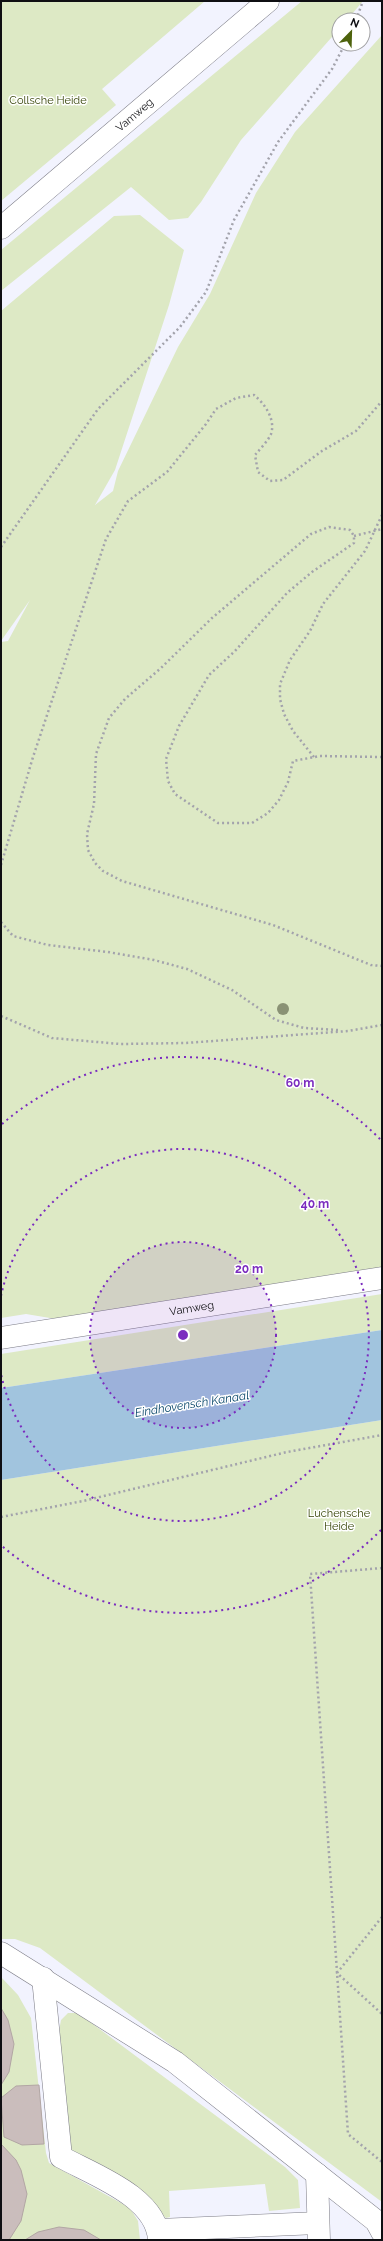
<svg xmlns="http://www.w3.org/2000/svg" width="383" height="2241" font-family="Raleway,sans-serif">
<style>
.green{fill:#dde9c5}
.water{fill:#a1c4de}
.building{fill:#cabdbc;stroke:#b2a6a4}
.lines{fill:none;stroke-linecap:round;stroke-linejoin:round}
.minor-casing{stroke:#7b7b85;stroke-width:23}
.path{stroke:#a3a3ac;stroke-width:2.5;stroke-dasharray:2 3;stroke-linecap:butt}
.minor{stroke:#fff;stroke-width:22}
.tree{fill:#8a9275}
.ring{fill:none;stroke:#7b2cbf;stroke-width:2;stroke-dasharray:2 4}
.labels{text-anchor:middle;stroke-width:3;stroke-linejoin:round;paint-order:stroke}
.park-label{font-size:11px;fill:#354305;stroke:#fff}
.street-label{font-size:11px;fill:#0f0f13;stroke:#fff}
.water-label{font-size:12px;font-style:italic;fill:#09476a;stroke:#fff}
.centre{fill:#7b2cbf;stroke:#fff;stroke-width:2}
.ring-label{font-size:12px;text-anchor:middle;font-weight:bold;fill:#7b2cbf;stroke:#fff;stroke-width:3;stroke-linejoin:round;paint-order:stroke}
</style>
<rect width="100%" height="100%" fill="#f2f3fe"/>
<g class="green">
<path d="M1,1H205L102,89L116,105L1,201Z"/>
<path d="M302,1H363L347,20H339V29L241,140L201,202L188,218L169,220L131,187L1,291V250Z"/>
<path d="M382,35V1272L68,1321L26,1314L1,1318V642L8,641L30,600L1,641V311L114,216L140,215L184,250L169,305L115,470L95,505L113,491L118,471L178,347L210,294L256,193L295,132Z"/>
<path d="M382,1294V1330L1,1388V1354Z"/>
<path d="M382,1420V2202L40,1948L15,1939H1V1480Z"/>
<path d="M1,1977L18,1995L31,2018L46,2153L49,2163L130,2208L138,2221L140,2240H1Z"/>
<path d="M68,2013H78L285,2167L298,2180L300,2208L269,2211L265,2184L169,2191L170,2217L166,2218L150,2203L71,2150L59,2031L61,2020Z"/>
</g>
<path class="water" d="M382,1330V1420L1,1480V1388Z"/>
<g class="building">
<path d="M1,2008L8,2020L14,2044L9,2072L1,2085Z"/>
<path d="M39,2085L44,2144L22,2145L4,2137L1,2098L16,2086Z"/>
<path d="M1,2144L16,2160L21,2170L27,2194L21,2221L9,2240H1Z"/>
<path d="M59,2227L84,2230L101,2240H25L38,2232Z"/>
</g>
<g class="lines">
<defs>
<g id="minor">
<path id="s1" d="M1,228L268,1"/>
<path id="s2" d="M1,1338L382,1278"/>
<path d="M1,1953L175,2062L376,2221L382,2232"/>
<path d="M43,1978L61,2157C94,2175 157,2197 159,2240"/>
<path d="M317,2174L319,2240"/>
<path d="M159,2230L318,2223"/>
</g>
</defs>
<use href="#minor" class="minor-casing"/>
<g class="path">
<path d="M356,20L363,1"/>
<path d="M354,536L382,529"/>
<path d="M1,547L98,409L180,327L206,292L234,220L278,142L332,69L345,44"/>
<path d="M314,757L293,731L284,714L280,699V684L290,660L310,631L323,604L365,551L382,515"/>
<path d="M382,757L320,756L293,761L288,782L279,800L268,813L252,823H218L175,794L168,781L166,759L179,726L209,675L235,651L287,593L312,572L354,543V536L350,530L329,527L311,534L212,618L161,668L125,699L109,718L96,754L94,804L87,834L88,850L95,863L103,871L122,881L273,925L371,965L382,966"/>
<path d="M1,865L33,757L106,539L128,501L167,472L206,424L216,409L236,398L254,395C264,403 276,419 271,434C268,441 260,449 255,455L258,472L270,481L283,480L322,451L356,431L382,401"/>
<path d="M1,922L13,936L48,945L108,952L154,960L187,969L232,990L276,1020L304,1028L338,1030"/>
<path d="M1,1016L52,1038L120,1044L186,1043L348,1031L382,1025"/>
<path d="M1,1517L83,1501L287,1452L382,1435"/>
<path d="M382,1568L310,1574L348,2134L382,2162"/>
<path d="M382,1917L337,1973L382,2014"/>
</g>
<use href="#minor" class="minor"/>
</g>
<circle class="tree" cx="283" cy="1009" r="6"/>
<circle cx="183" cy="1335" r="93" fill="#7b2cbf" fill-opacity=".12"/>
<g class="ring">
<circle cx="183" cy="1335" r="93"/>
<path d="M1 1296A186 186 0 1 1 1 1374"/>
<path d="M381 1530A278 278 0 0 1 2 1546M2 1124A278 278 0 0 1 381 1140"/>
</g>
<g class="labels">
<g class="park-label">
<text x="48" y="104">Collsche Heide</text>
<text x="339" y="1517">Luchensche<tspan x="339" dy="13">Heide</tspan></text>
</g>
<g class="street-label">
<text dy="4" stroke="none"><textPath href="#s1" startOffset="175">Vamweg</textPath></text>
<text dy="4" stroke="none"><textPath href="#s2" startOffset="193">Vamweg</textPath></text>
</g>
<g class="water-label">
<text transform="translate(192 1404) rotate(-9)" y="4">Eindhovensch Kanaal</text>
</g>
</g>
<circle cx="183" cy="1335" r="6" class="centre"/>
<g class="ring-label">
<text x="300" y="1087">60 m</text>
<text x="315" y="1208">40 m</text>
<text x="249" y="1273">20 m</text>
</g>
<rect width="383" height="2241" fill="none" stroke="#0f0f13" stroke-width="4"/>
<g transform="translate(351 32) rotate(23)"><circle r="19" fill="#ffffff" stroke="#9f9fa1"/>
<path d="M0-3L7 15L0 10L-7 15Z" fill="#4d620c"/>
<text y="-6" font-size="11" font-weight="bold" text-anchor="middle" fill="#0f0f13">N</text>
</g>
</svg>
